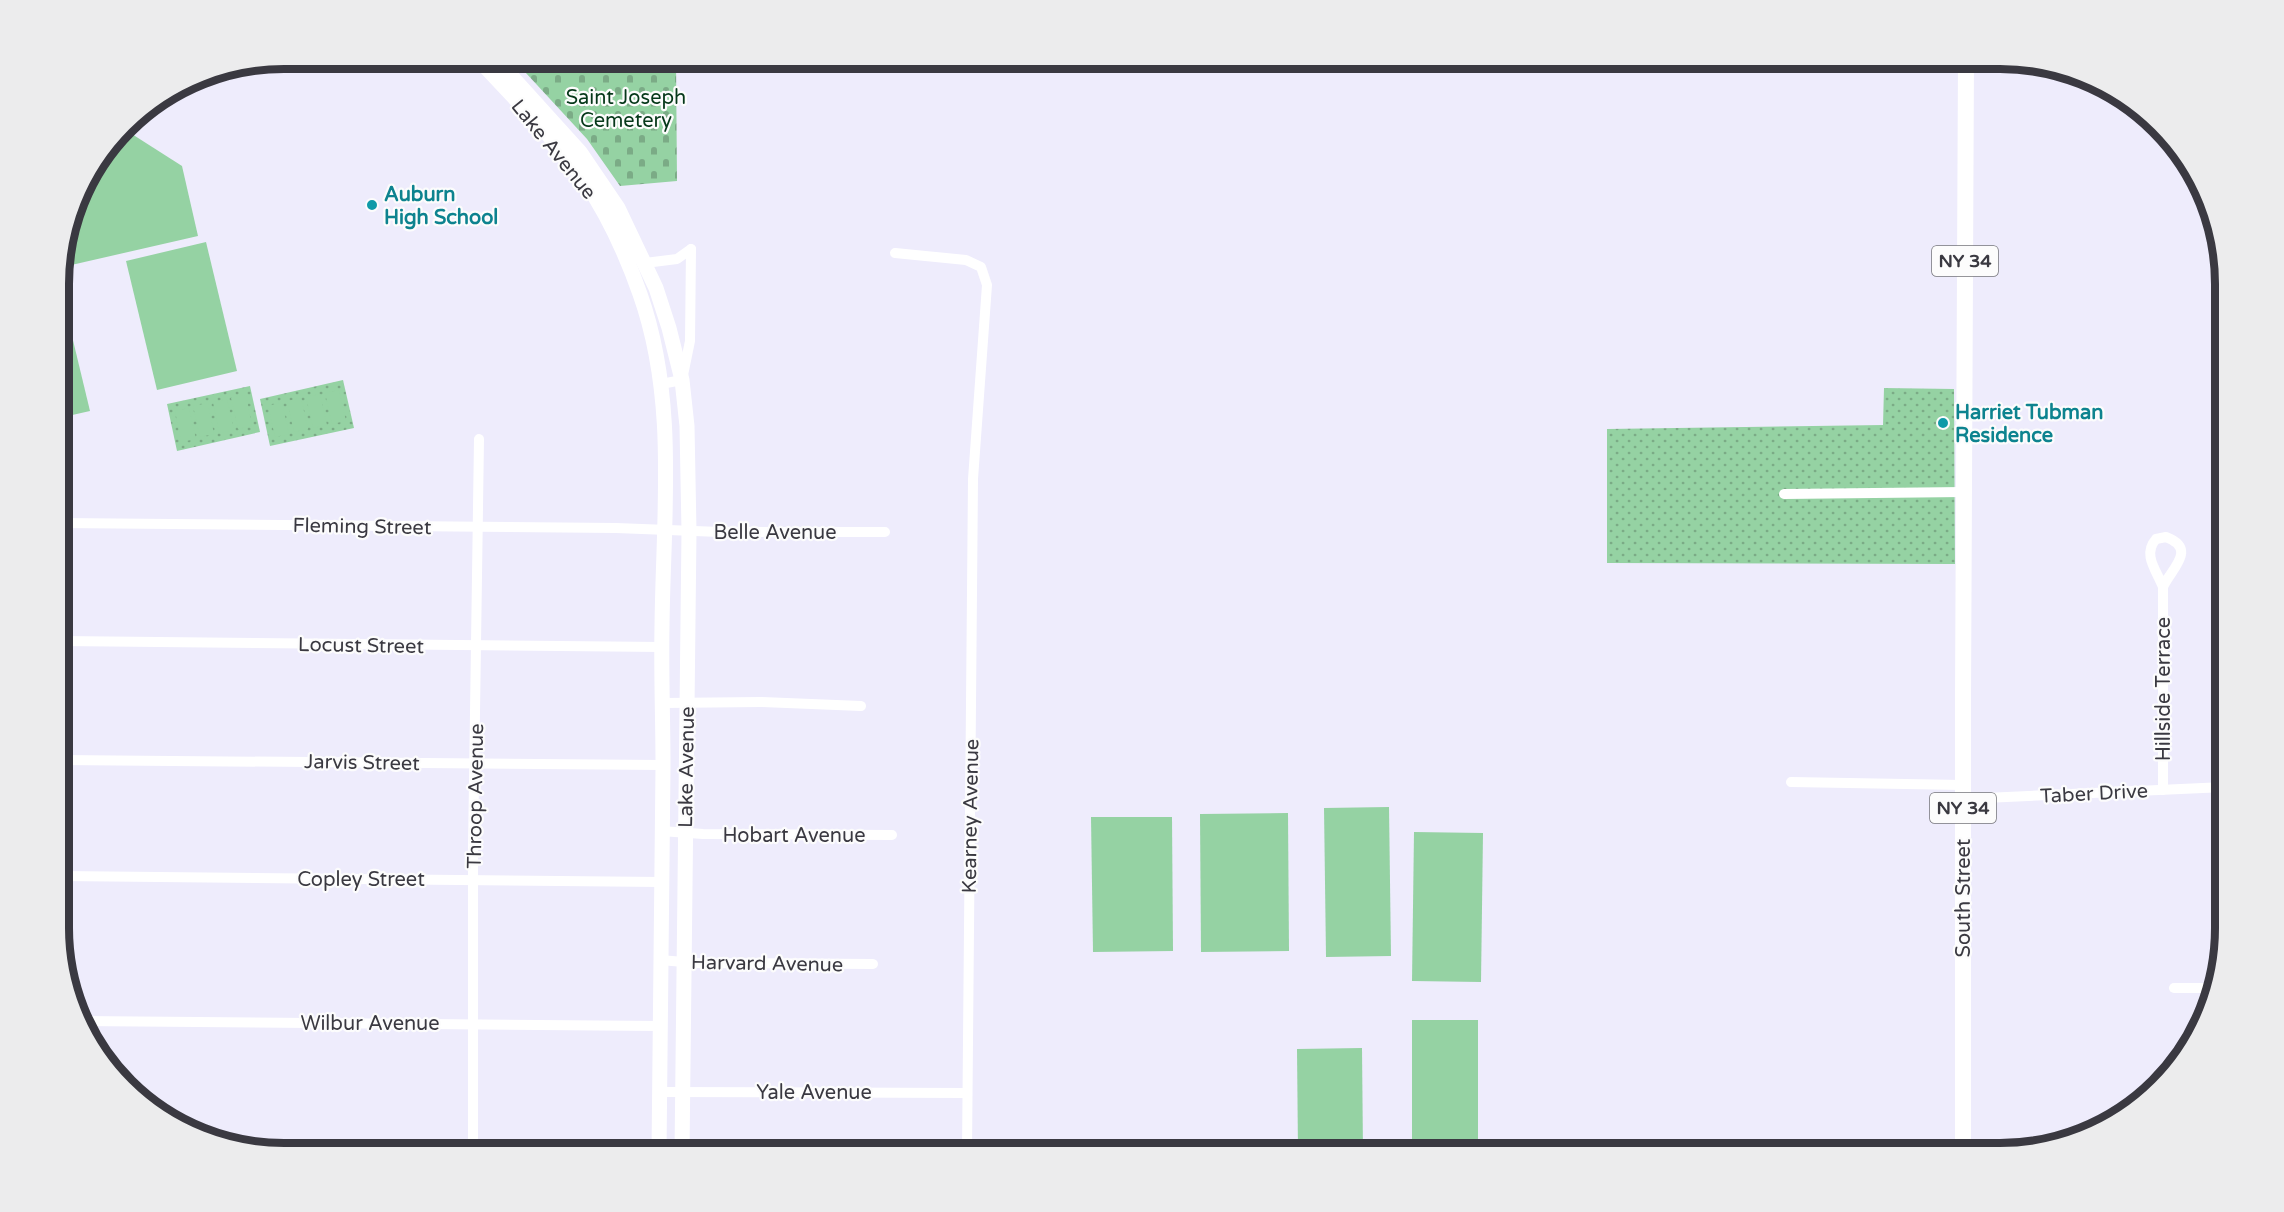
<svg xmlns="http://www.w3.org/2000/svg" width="2284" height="1212" font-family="'Varela Round',sans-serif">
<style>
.cemetery{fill:url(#cemetery-stones)}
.park{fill:url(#park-dots)}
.garden{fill:#95d2a3}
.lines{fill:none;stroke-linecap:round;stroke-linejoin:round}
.minor{stroke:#fff;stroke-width:10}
.secondary{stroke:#fff;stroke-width:15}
.primary{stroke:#fff;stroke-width:16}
.culture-dot{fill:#0f9aa8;stroke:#fcfcfc;stroke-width:2}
.labels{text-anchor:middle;stroke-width:4.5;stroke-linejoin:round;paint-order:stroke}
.shield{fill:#fcfcfc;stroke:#747479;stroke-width:1.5}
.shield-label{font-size:18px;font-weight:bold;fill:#3a3941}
.park-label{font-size:20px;fill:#053819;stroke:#fcfcfc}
.street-label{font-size:20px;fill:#3a3941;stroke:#fcfcfc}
.culture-label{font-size:20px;font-weight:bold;fill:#0d838f;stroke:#fcfcfc;text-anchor:start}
.rim{fill:none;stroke:#3a3941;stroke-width:8}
</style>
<defs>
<pattern id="cemetery-stones" width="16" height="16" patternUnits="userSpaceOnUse" patternTransform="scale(1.5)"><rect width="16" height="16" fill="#95d2a3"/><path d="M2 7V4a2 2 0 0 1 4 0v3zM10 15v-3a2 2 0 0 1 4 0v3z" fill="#7bab86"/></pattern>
<pattern id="park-dots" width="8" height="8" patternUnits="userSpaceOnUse" patternTransform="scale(1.5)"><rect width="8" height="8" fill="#95d2a3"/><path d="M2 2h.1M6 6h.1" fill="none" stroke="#7bab86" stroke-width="1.8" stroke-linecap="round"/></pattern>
</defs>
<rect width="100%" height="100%" fill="#eeecfc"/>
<path class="cemetery" d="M513,59H676L677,181L620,186L587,139Z"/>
<g class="park">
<path d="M343,380L354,428L270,446L260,399Z"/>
<path d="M250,386L260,432L177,451L167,404Z"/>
<path d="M1884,388L1954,389L1955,564L1607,563V429L1883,425Z"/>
</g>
<g class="garden">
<path d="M124,129L182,166L198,236L67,266L64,251L82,184Z"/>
<path d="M206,242L237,371L157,390L126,261Z"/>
<path d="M59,282L90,411L59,418Z"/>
<path d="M339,390L346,421L332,424L325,393Z"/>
<path d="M320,394L327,425L313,428L306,397Z"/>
<path d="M246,395L252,426L238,429L231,398Z"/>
<path d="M301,398L308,429L294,432L287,401Z"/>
<path d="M227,399L234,430L219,433L213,402Z"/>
<path d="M282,402L289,434L275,437L268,406Z"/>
<path d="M208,403L214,434L200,437L193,406Z"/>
<path d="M189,408L196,439L181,442L175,411Z"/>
<path d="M1389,807L1391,956L1326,957L1324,808Z"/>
<path d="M1288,813L1289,951L1201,952L1200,814Z"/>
<path d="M1091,817H1172L1173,951L1093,952Z"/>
<path d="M1414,832L1483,833L1481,982L1412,981Z"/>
<rect x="1412" y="1020" width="66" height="133"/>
<path d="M1362,1048L1363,1153H1298L1297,1049Z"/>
</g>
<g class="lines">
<g class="minor">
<path d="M895,253L966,260L981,267L987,285L973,479L967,1153"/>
<path d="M645,263L677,259L691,249"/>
<path d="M661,384L682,380L690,341L691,249"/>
<path d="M1784,494L1964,492"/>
<path d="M60,523L616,528L720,532H885"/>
<path d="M2166,537C2198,549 2171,569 2163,587C2157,571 2142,555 2156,539Z"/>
<path d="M60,641L662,647"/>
<path d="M663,703L761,702L861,706"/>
<path d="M60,760L663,765"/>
<path d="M1791,782L1963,785"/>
<path d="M2163,790V587"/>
<path d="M1963,799L2225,787"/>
<path d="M661,831L703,834L892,835"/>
<path d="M60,876L661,882"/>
<path d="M660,960L696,963L873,964"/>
<path d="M2174,988H2212"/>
<path d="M79,1021L660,1026"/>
<path d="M660,1092L967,1093"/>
<path d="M253,1146L473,1148"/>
<path d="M473,1153V850L479,439"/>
</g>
<g class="secondary">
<path d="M477,58C514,98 553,136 584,180C608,215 626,254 640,294C678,401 663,516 662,627C661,673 663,719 663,766C662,895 660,1024 659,1153"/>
<path d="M495,58L580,152L618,208L656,288L669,328L682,380L687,426L689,531L682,1153"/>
</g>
<path class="primary" d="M1963,1153V700L1966,58"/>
</g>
<g class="culture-dot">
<circle cx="372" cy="205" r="6"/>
<circle cx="1943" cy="423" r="6"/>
</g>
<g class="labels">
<g class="shield">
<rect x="1932" y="246" width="66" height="30" rx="4.5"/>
<rect x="1930" y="793" width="66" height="30" rx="4.5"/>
</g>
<g class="shield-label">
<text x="1965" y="267">NY 34</text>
<text x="1963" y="814">NY 34</text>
</g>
<g class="park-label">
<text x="626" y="104">Saint Joseph<tspan x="626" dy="23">Cemetery</tspan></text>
</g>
<g class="street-label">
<text transform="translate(554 149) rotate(51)" y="7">Lake Avenue</text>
<text transform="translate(362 526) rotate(1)" y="7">Fleming Street</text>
<text x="775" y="539">Belle Avenue</text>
<text transform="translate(361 645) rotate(1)" y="7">Locust Street</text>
<text transform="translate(2163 689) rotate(-90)" y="7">Hillside Terrace</text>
<text transform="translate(362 762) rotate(1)" y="7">Jarvis Street</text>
<text transform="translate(686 767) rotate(-89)" y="7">Lake Avenue</text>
<text transform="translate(2094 793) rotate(-3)" y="7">Taber Drive</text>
<text transform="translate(475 796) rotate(-89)" y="7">Throop Avenue</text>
<text transform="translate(970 816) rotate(-89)" y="7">Kearney Avenue</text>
<text x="794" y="842">Hobart Avenue</text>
<text x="361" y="886">Copley Street</text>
<text transform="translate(1963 898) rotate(-90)" y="7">South Street</text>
<text transform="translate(767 963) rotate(1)" y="7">Harvard Avenue</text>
<text x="370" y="1030">Wilbur Avenue</text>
<text x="814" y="1099">Yale Avenue</text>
</g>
<g class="culture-label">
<text x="384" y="201">Auburn<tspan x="384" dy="23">High School</tspan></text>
<text x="1955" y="419">Harriet Tubman<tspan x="1955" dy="23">Residence</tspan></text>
</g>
</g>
<path d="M0 0H2284V1212H0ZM284 69H2000A215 215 0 0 1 2215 284V928A215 215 0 0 1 2000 1143H284A215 215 0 0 1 69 928V284A215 215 0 0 1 284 69Z" fill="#ececed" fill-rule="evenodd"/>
<path class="rim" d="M284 69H2000A215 215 0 0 1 2215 284V928A215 215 0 0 1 2000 1143H284A215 215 0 0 1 69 928V284A215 215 0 0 1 284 69Z"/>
</svg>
